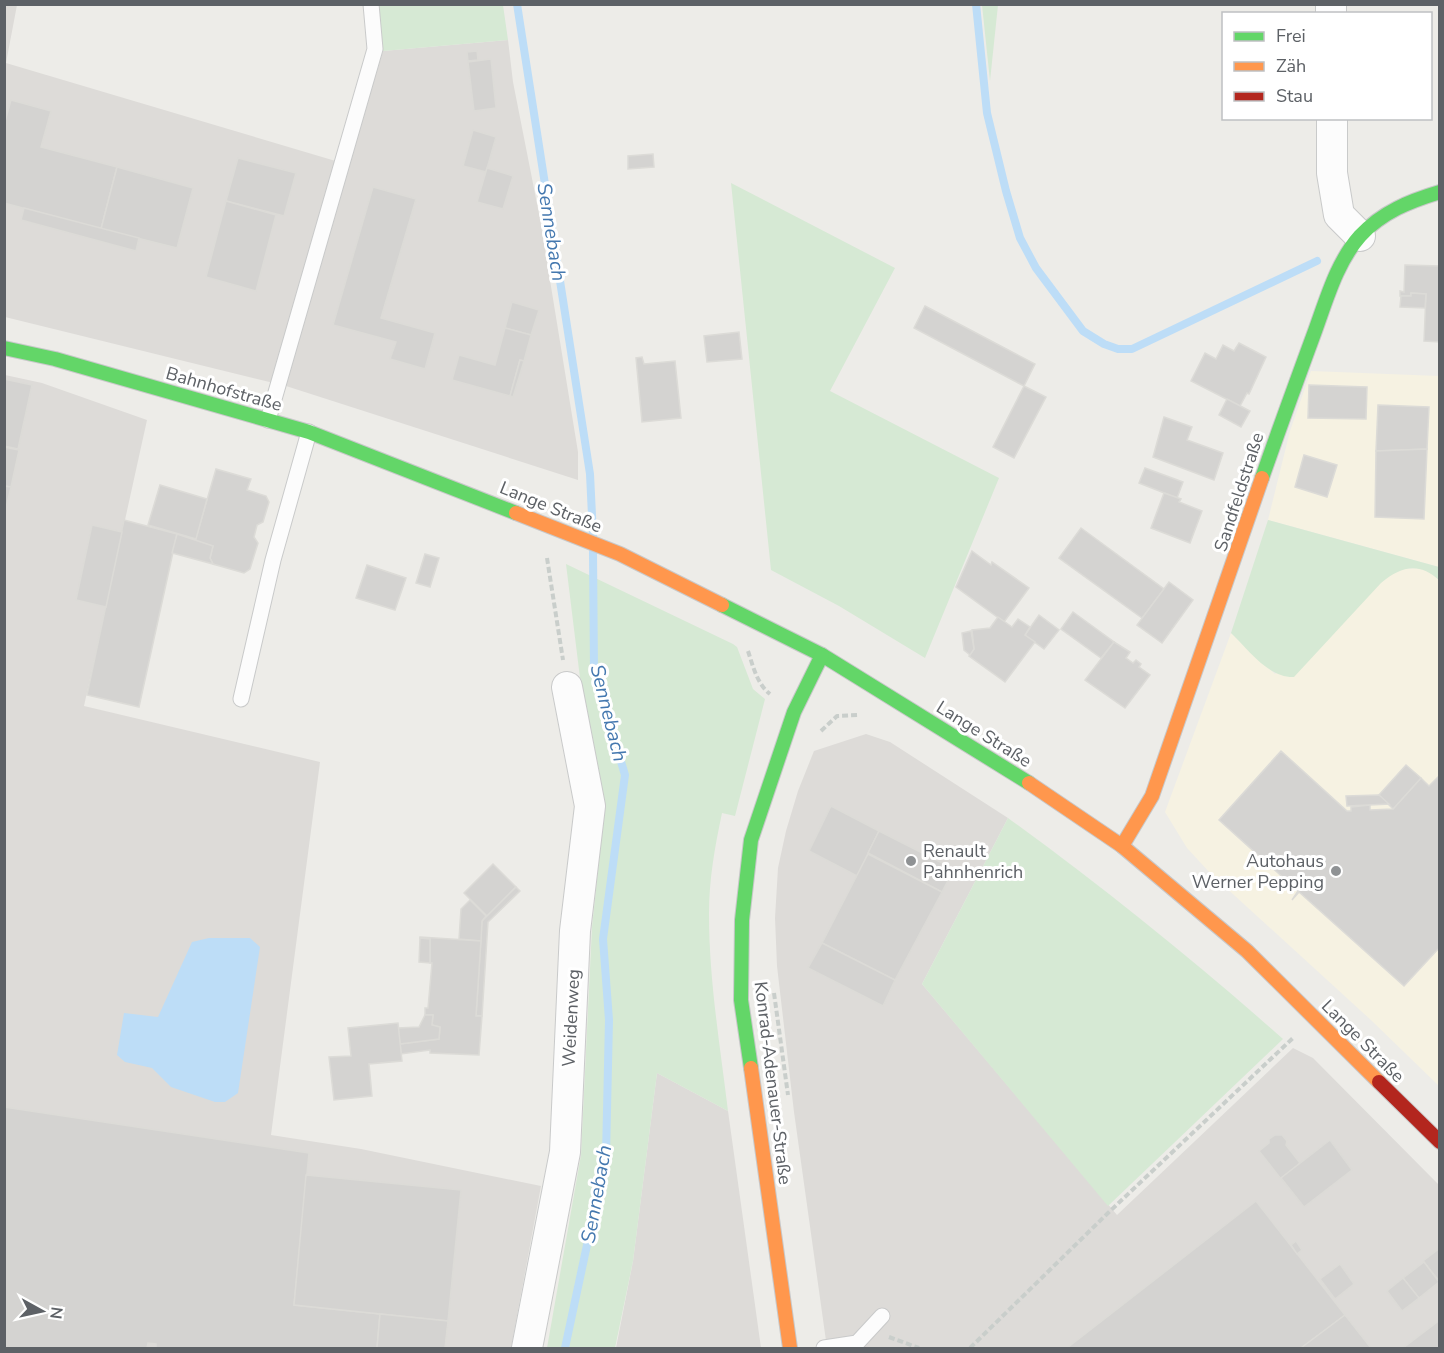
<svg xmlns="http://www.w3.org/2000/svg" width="1444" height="1353" font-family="'Nunito Sans',sans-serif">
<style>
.commercial{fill:#f6f2e2}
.industrial{fill:#dddbd8}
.green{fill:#d6e9d4}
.water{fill:#bdddf7}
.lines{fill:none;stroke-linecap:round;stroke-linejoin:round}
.stream{stroke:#bdddf7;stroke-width:8}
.building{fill:#d4d3d1;stroke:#dcdbd7;stroke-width:1.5}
.lane-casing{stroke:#c9caca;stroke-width:17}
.street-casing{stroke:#c9caca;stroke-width:32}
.fast-casing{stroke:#c8c8c9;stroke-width:16}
.slow-casing{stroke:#c8c8c9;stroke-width:16}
.jam-casing{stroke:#c8c8c9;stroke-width:16}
.path{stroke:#c9cecb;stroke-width:4;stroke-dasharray:6 3;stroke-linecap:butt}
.lane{stroke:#fcfcfc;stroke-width:15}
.street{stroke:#fcfcfc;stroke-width:30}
.fast{stroke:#63d668;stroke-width:14}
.slow{stroke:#ff974d;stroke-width:14}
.jam{stroke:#b3261e;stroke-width:14}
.poi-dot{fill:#8f9294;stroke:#fff;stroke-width:2}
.labels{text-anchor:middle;stroke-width:6;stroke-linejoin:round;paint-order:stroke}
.street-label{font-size:18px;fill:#5d6166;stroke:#fff}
.poi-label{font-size:18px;fill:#5d6166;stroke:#fff;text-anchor:start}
.water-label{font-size:20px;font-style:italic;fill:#4478af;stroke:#fff}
</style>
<rect width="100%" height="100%" fill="#edece8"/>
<g class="commercial">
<path d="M1311,371L1439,376V567L1268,520L1290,431Z"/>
<path d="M1418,568L1430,572L1439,580V1086L1372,1021L1211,874L1187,848L1165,812L1231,633L1275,674L1392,573L1404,569Z"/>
</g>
<g class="industrial">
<path d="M5,5H17L6,63L349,165L383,51L508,40L513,82L540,219L578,452V480L286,386L5,317Z"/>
<path d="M5,375L42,383L147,420L84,706L320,762L271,1135L361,1149L541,1186L511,1348H5Z"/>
<path d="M866,734L890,742L1008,818L922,984L1117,1215L1293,1048L1313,1058L1439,1185V1348H827L794,1112L777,966L775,918L778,868L786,831L798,791L814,751Z"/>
<path d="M657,1073L728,1111L761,1348H616L633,1261Z"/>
</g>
<g class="green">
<path d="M379,5H503L508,40L383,51Z"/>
<path d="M982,5H998L990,81Z"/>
<path d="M731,183L895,268L830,391L999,478L925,658L839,606L771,570Z"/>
<path d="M1268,520L1439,567V580C1419,562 1401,566 1381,583L1294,677C1268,678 1248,649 1231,633Z"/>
<path d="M566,564L733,644L737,647L753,689L765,699L735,816L722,813C715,846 709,879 709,914C709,980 720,1045 728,1111L657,1073L633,1261L615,1348H547L581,1155L592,927L605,804L580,678Z"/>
<path d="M1008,818C1103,887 1195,961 1283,1039L1108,1206L922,984Z"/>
</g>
<path class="water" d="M209,938H250L260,947L238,1093L225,1102H215L171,1087L152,1068L125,1062L117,1055L124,1013L158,1017L192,942Z"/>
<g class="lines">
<g class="stream">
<path d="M517,4L590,474L593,536"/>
<path d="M976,4L987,113L1006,191L1020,238L1036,268L1083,331L1104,344L1118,349H1132L1317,261"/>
<path d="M565,1348L606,1156L609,1020L603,939L625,775L594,671L593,552"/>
</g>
</g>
<g class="building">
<path d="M477,51L478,60L468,61L467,52Z"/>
<path d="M491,59L496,108L474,111L468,62Z"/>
<path d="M11,100L51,111L41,147L117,167L101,229L4,203V125Z"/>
<path d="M473,130L496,137L486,172L463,166Z"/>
<path d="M653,154L654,167L628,169V156Z"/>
<path d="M238,158L296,173L284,216L226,201Z"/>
<path d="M117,167L193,188L177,248L101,229Z"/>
<path d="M487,168L513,176L503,209L477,202Z"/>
<path d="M373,187L416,199L381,318L435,333L425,369L390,359L396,342L333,325Z"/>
<path d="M226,201L276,215L256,291L206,277Z"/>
<path d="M24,208L139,238L136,251L21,220Z"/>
<path d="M1405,265L1440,266V342L1424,341L1426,294L1411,293V296H1400V291L1404,292Z"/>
<path d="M1411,293L1426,294L1425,308L1400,307L1401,296H1411Z"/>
<path d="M512,302L539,310L531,335L505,328Z"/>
<path d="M925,306L1035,364L1024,386L914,328Z"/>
<path d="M505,328L531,335L524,361L520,360L510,396L452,380L459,355L495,365Z"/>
<path d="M739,332L742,359L707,362L704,336Z"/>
<path d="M1239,343L1266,357L1249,394L1247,393L1240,406L1191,381L1205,353L1216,359L1223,345L1234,351Z"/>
<path d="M642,357L644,364L675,361L681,418L642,422L636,358Z"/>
<path d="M520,360L524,361L513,397L510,396Z"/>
<path d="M4,379L32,385L18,449L4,446Z"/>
<path d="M1309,385L1367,387L1366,419L1308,418Z"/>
<path d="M1024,386L1046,397L1014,458L993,447Z"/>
<path d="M1227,399L1250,411L1241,427L1219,415Z"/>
<path d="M1378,405L1429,407L1427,449L1376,451Z"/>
<path d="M1164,417L1192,427L1187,440L1223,453L1214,480L1153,457Z"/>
<path d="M4,447L19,450L11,487L4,486Z"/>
<path d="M1427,449L1424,519L1375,517L1376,451Z"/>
<path d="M1304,455L1337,465L1327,497L1295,487Z"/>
<path d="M1145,468L1183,482L1177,498L1139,483Z"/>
<path d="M216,469L251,479L247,490L266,496L269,502L263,522L257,525L254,537L258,543L250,569L244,573L213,564L210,558L213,546L195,541Z"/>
<path d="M160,485L207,499L196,539L148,525Z"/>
<path d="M4,486L11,487L4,516Z"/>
<path d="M1164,493L1181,499L1179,502L1202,511L1190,543L1151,528Z"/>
<path d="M124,520L177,534L139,707L87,695Z"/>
<path d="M92,525L122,532L106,607L76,600Z"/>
<path d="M1081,528L1164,589L1142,618L1059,558Z"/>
<path d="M177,534L213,546L210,558L213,564L172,553Z"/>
<path d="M972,551L991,565L992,562L1029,588L1004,622L956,587Z"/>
<path d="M425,554L439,558L430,587L416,583Z"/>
<path d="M367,565L406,578L395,610L356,598Z"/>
<path d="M1169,582L1193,600L1162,643L1137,625Z"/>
<path d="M1073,612L1114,642L1101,658L1061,629Z"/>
<path d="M1039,615L1059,630L1044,649L1025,635Z"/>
<path d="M998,617L1012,627L1018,619L1030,627L1025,635L1035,642L1005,682L969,656L974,649L972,630L990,628Z"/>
<path d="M971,631L974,649L970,655L964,650L962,633Z"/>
<path d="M1114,642L1130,652L1126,658L1133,663L1136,660L1141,664L1139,667L1150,675L1125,708L1085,680Z"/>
<path d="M1281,751L1347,811H1351V807L1370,805V810L1393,809L1421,778L1429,786L1440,775V947L1404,986L1299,892L1292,900L1298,891L1219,820Z"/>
<path d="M1406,765L1421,778L1393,809L1379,795Z"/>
<path d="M1379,795L1389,804L1347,806L1346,796Z"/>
<path d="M831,806L879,831L857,876L809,851Z"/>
<path d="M879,831L954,869L942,892L868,853Z"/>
<path d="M868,854L942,892L895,980L822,943Z"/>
<path d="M493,864L516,887L487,916L464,893Z"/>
<path d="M516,887L520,891L488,922L482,1016H476L482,921Z"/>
<path d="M470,900L486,916L482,921L481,941L459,939L461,909Z"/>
<path d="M420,937L481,941L476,1016H482L479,1055L430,1053V1050L401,1054L400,1044L439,1039L440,1027L432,1025L433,1015H425V1008H428L432,963H430V939L420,938Z"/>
<path d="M420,938L430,939V963L419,962Z"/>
<path d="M822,943L895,980L883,1006L808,968Z"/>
<path d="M425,1015H433L432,1025L440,1027L439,1039L400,1044L398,1028L419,1027Z"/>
<path d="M398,1023L402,1061L369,1064L372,1096L334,1100L329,1057L351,1056L348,1028Z"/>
<path d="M4,1107L309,1153L294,1305L380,1314L377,1348H156V1344L148,1343L147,1348H4Z"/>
<path d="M1275,1135H1282L1287,1141L1286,1145L1300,1163L1281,1179L1259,1151L1269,1143V1139Z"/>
<path d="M1330,1140L1352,1170L1304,1207L1281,1178Z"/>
<path d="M306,1175L461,1190L448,1321L294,1305Z"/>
<path d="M1256,1201L1345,1315L1301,1348H1067Z"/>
<path d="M1296,1241L1302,1250L1297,1254L1291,1245Z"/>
<path d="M1440,1248V1282L1423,1261Z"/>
<path d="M1424,1262L1439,1282L1419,1298L1403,1278Z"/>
<path d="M1340,1264L1354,1284L1335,1299L1320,1279Z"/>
<path d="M1403,1278L1419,1298L1402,1311L1387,1291Z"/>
<path d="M380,1314L448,1321L445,1348H377Z"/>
<path d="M1345,1315L1371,1348H1301Z"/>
<path d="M1440,1320V1348H1403Z"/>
</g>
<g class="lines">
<defs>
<g id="lane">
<path d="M268,420L375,49L371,4"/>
<path d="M241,699L273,560L309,432"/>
<path d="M824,1348L857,1343L882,1316"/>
</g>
<g id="street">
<path d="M1331,14V4"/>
<path d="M1332,118V173L1339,215L1360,236"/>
<path d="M527,1348L565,1152L575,931L590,806L567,687"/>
</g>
<g id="fast">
<path d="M4,348L55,359L309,432L516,513"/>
<path d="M1262,478C1279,429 1297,380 1315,331C1327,298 1337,262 1360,236C1382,212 1410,201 1440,192"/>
<path d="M722,605L822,655L1029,783"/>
<path d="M751,1068L741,1000L742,920L751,840L794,712L822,655"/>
</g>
<g id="slow">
<path d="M516,513L620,554L722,605"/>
<path d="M1029,783L1122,846L1247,951L1379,1082"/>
<path d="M1122,846L1152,796L1262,478"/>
<path d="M751,1068L790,1348"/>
</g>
<path id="jam" d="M1379,1082L1440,1142"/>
</defs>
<use href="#lane" class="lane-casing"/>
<use href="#street" class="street-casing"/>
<use href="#fast" class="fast-casing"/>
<use href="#slow" class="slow-casing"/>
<use href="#jam" class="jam-casing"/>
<g class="path">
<path d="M547,558L563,660"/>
<path d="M748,651C753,666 757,684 770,694"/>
<path d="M821,731L837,716L858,715"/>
<path d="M774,993L788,1095"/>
<path d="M889,1337L919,1348"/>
<path d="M970,1348L1108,1213L1294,1037"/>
</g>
<use href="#lane" class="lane"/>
<use href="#street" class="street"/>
<use href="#fast" class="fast"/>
<use href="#slow" class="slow"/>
<use href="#jam" class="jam"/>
</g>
<g class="poi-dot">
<circle cx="911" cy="861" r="6"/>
<circle cx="1336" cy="871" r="6"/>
</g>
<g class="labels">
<g class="street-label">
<text transform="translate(224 389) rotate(16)" y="6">Bahnhofstraße</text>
<text transform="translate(1239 492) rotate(-72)" y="6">Sandfeldstraße</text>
<text transform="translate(551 507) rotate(22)" y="6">Lange Straße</text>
<text transform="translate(984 734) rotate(32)" y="6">Lange Straße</text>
<text transform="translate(571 1018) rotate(-87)" y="6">Weidenweg</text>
<text transform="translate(1363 1041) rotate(45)" y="6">Lange Straße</text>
<text transform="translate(773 1083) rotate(83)" y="6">Konrad-Adenauer-Straße</text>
</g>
<g class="poi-label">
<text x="923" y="857">Renault<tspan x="923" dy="21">Pahnhenrich</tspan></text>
<text x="1324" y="867" text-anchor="end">Autohaus<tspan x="1324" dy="21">Werner Pepping</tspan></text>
</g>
<g class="water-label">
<text transform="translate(552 232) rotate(81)" y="7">Sennebach</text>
<text transform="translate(609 713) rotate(76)" y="7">Sennebach</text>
<text transform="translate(596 1194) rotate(-80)" y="7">Sennebach</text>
</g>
</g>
<rect width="1444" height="1353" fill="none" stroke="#5d6166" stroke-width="12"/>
<rect x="1222" y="12" width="210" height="108" fill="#ffffff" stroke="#bec0c2" stroke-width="1.5"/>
<rect x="1234" y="32" width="30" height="9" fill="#63d668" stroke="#bec0c2" stroke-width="1.5"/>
<text x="1276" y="42" font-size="18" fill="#5d6166">Frei</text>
<rect x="1234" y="62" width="30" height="9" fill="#ff974d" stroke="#bec0c2" stroke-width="1.5"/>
<text x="1276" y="72" font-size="18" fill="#5d6166">Zäh</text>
<rect x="1234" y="92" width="30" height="9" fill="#b3261e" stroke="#bec0c2" stroke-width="1.5"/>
<text x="1276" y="102" font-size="18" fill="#5d6166">Stau</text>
<g transform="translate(42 1311) rotate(98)" stroke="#ffffff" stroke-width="4.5" paint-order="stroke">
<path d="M0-4.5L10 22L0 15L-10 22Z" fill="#5d6166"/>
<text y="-9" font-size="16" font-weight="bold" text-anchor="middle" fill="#5d6166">N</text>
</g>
</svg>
